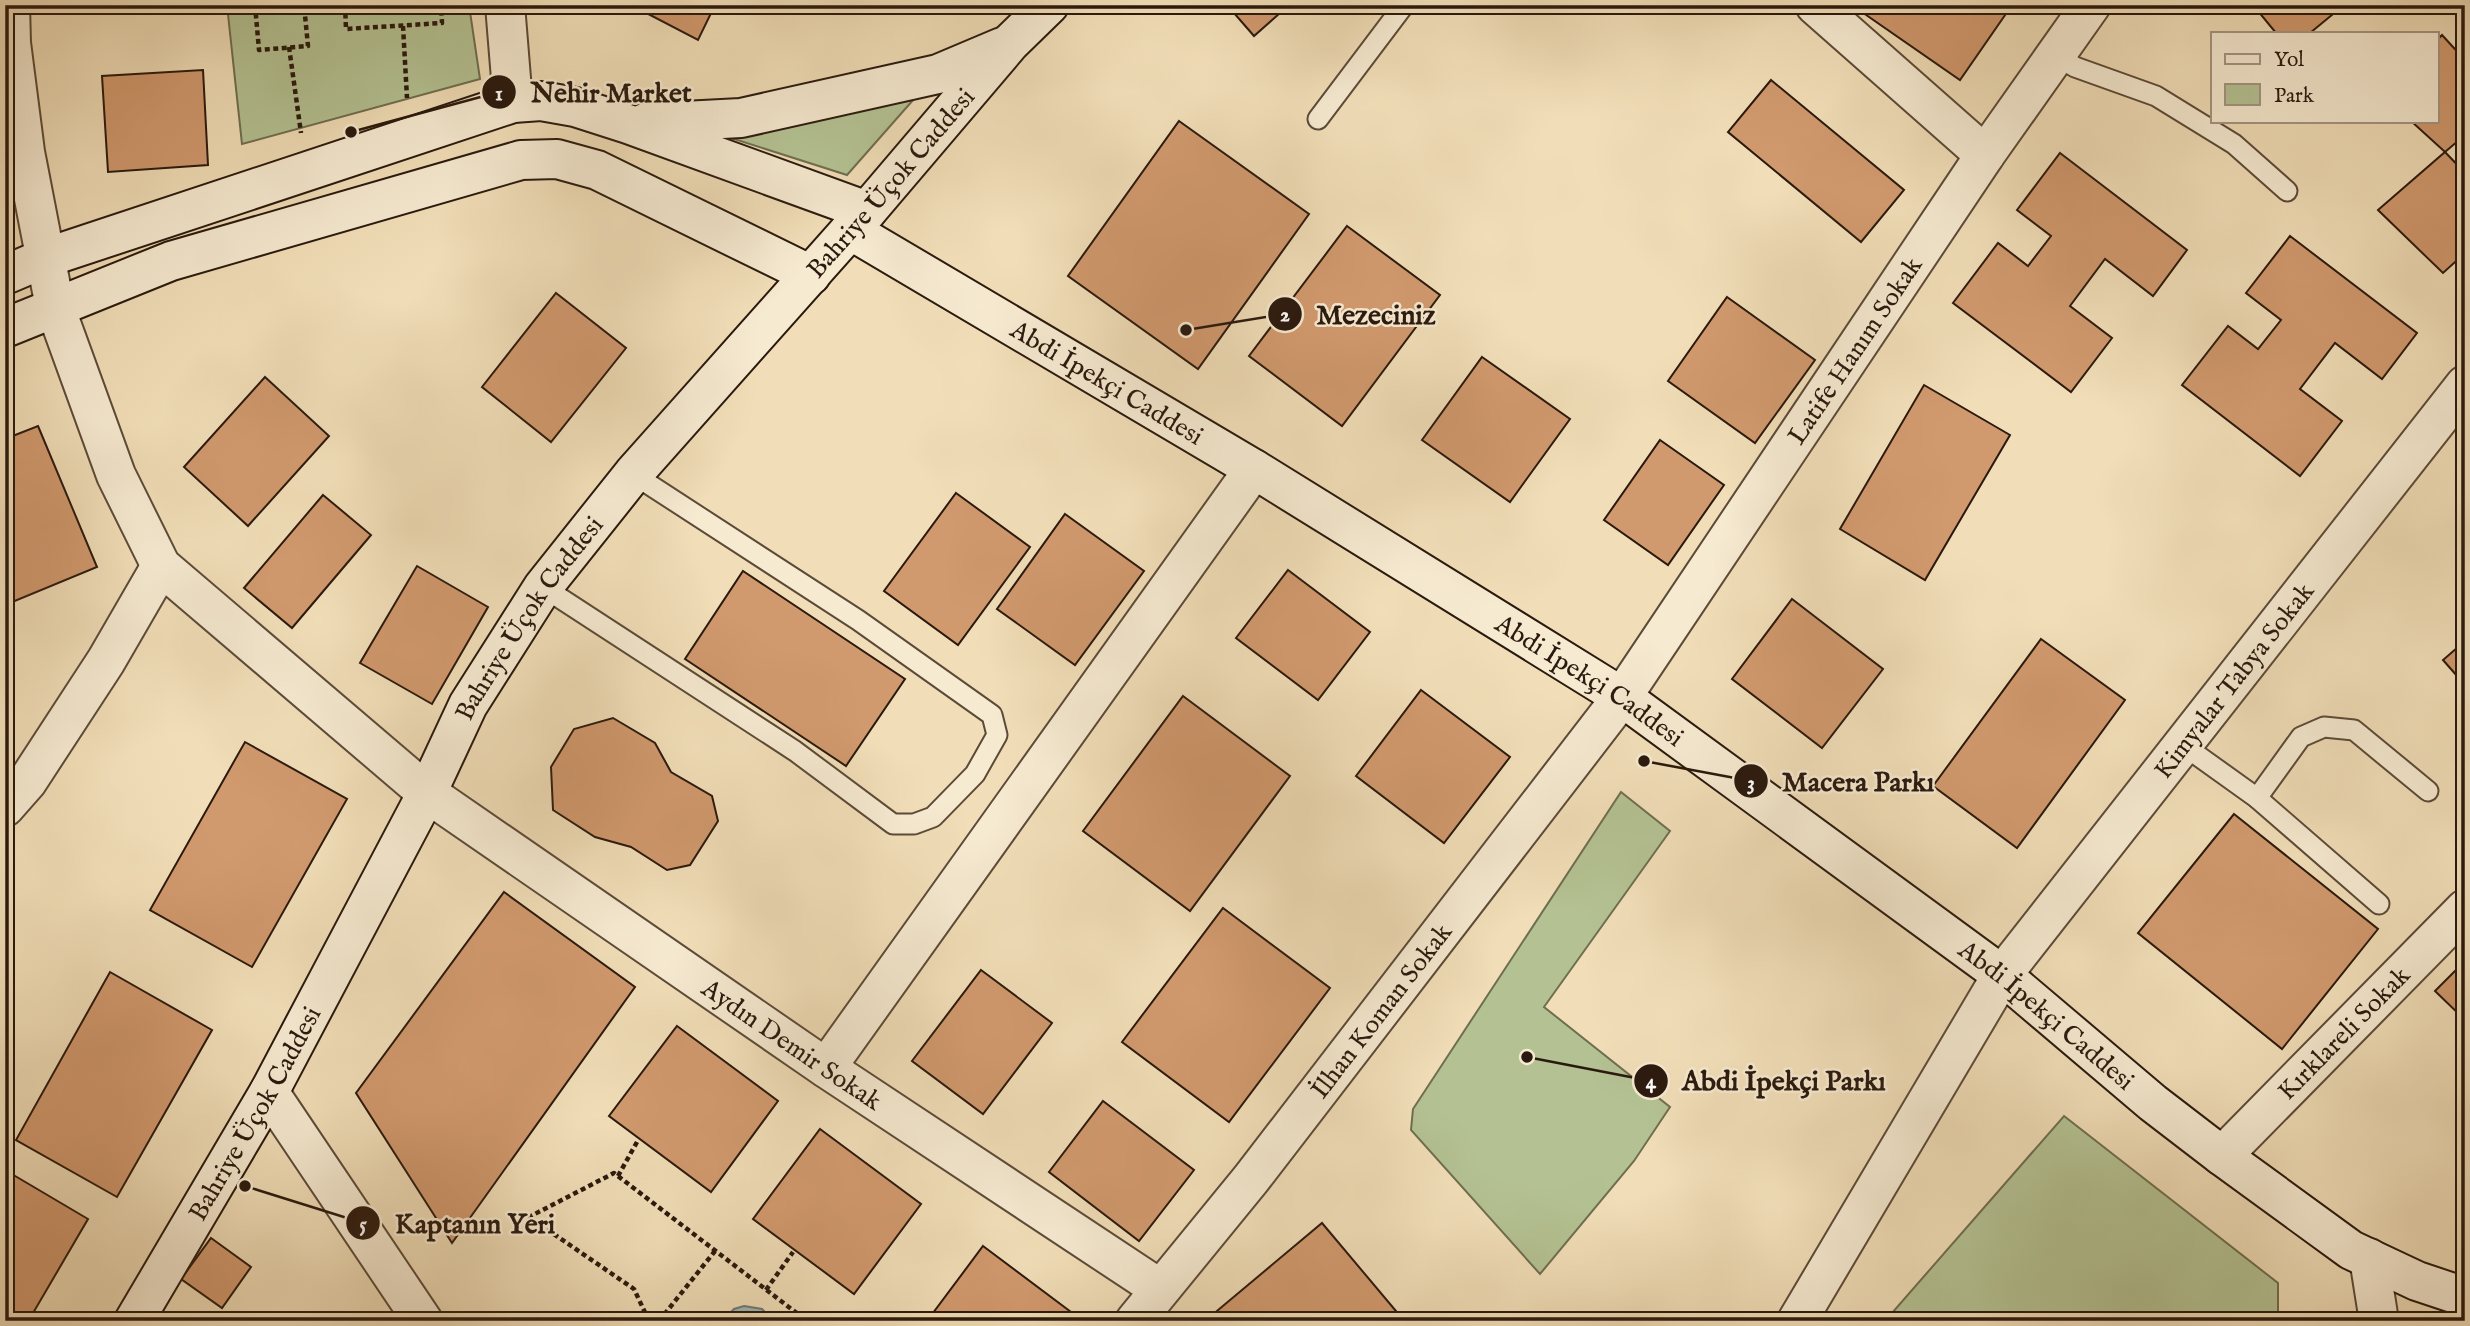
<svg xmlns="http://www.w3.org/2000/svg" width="2470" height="1326" font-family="'IM FELL English',serif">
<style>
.green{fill:#b4c293;stroke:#6f6e50;stroke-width:2}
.water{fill:#9ebab9;stroke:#707a75;stroke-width:2}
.building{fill:#d1996e;stroke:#2a190e;stroke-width:2}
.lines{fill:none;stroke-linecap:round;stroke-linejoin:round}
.service-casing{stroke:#5c4a38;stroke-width:23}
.minor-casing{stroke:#5c4a38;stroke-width:42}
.secondary-casing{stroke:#2a190e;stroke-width:42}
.path{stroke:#2a190e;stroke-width:4.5;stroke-dasharray:5 3.5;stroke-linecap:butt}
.service{stroke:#f6ead1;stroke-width:19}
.minor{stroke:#f6ead1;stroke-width:38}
.secondary{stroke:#f6ead1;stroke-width:38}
.labels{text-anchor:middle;stroke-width:5;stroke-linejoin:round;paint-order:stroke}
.street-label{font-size:26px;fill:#2a190e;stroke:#f6ead1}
.leader{fill:none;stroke:#2a190e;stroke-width:2.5}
.callout-dot{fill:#2a190e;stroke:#f6ead1;stroke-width:2.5}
.mark-label{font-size:21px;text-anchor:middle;font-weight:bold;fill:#fff}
.callout-label{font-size:28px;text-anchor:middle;font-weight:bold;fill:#2a190e;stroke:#f6ead1;stroke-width:5;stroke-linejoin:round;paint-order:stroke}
</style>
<rect width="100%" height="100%" fill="#f1deb8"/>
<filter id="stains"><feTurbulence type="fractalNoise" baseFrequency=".00286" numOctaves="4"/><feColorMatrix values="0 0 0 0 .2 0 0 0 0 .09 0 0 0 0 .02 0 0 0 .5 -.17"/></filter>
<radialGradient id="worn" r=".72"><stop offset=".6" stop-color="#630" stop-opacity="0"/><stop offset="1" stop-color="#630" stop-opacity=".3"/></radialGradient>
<g class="green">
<path d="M227,5H469L480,79L242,144Z"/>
<path d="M921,91L847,175L709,131Z"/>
<path d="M1621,792L1670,831L1544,1007L1670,1107L1634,1161L1540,1274L1411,1130L1413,1109Z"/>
<path d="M2064,1116L2278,1283V1321H1885Z"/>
</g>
<path class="water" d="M744,1306L762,1309L773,1321H723L734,1309Z"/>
<g class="building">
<path d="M631,5H715L698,40Z"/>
<path d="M1227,5H1289L1254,36Z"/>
<path d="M1862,5H2012L1960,80L1859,10Z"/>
<path d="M2253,5H2344L2310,33H2276Z"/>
<path d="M2442,35L2465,60V135L2445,152L2411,121H2437V40Z"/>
<path d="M203,70L208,165L108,172L102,76Z"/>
<path d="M1771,80L1904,190L1861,242L1728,132Z"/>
<path d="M1179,121L1309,214L1198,369L1068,276Z"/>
<path d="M2445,152L2465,173V253L2443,273L2378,210Z"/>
<path d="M2060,153L2187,250L2153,296L2105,259L2070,306L2112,338L2071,392L1953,303L1998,243L2028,266L2051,236L2017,210Z"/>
<path d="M1347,226L1440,295L1342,426L1249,356Z"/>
<path d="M2290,236L2417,333L2382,379L2335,343L2300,389L2342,421L2300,476L2182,385L2228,326L2258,349L2281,320L2246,293Z"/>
<path d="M556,293L626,348L551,442L482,387Z"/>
<path d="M1727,297L1815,360L1755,443L1668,381Z"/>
<path d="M1482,357L1570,419L1510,502L1422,440Z"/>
<path d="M265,377L329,436L248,526L184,467Z"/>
<path d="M1924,385L2010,435L1925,580L1840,529Z"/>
<path d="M38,426L97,567L5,605V439Z"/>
<path d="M1660,440L1724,485L1668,565L1604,520Z"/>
<path d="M956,493L1030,547L958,645L884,591Z"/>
<path d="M323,495L371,535L292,628L244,588Z"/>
<path d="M1065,514L1144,571L1075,665L997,609Z"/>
<path d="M417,566L488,607L432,704L360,663Z"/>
<path d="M1288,570L1370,632L1318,700L1236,638Z"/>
<path d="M743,571L905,679L846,766L685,659Z"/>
<path d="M1792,599L1883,669L1822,748L1732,679Z"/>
<path d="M2041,639L2125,700L2017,848L1933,786Z"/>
<path d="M2465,641V685L2443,660Z"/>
<path d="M1421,690L1510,757L1444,843L1356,776Z"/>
<path d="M1183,696L1290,776L1190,911L1083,831Z"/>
<path d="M613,718L655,743L671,772L712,796L718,821L690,865L667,870L631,847L595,837L553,810L551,767L574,729Z"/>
<path d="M245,742L347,799L252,967L150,910Z"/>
<path d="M2234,814L2378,929L2282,1049L2138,933Z"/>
<path d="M504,892L635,987L452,1243L356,1093Z"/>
<path d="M1223,908L1330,988L1229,1122L1122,1042Z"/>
<path d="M2465,961V1020L2435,991Z"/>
<path d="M981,970L1052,1023L983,1114L912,1061Z"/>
<path d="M110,972L212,1030L117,1197L16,1140Z"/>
<path d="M677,1026L778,1101L711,1192L609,1116Z"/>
<path d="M1103,1101L1194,1170L1139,1241L1049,1172Z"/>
<path d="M820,1129L921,1204L854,1294L753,1219Z"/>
<path d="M5,1170L88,1219L29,1320L5,1306Z"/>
<path d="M1322,1223L1401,1317L1397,1321H1205Z"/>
<path d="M211,1238L251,1267L222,1308L181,1279Z"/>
<path d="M983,1246L1083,1321H927Z"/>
<path d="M612,1313L616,1321H599Z"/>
</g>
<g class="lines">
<defs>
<g id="service">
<path d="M2055,55L2075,67L2156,96L2234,144L2287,191"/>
<path d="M1318,119L1404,5"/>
<path d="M543,587L795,751L893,824H914L933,817L975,774L997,735L992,715L858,620L633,474"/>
<path d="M2183,745L2257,798L2379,904"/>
<path d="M2257,798L2301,737L2324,727L2354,730L2428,791"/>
</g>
<g id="minor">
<path id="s1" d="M10,5L11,43L25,152L55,307L116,475L161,566L427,793L826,1068L1160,1289"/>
<path d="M505,5L513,103"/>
<path d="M1815,5L1985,155"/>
<path d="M5,807L27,782L106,661L161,566"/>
<path d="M826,1068L1254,469"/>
<path d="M269,1092L423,1321"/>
<path id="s2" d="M2222,1156L2465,909"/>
<path d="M2369,1258L2379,1321"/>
<path id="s3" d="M1135,1321L1251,1179L1622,697L1985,155L2091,5"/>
<path id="s4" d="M1797,1321L2002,975L2465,385"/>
</g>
<g id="secondary">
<path d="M645,123L741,118L938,74L1002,47"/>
<path id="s5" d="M850,230L1254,469L1622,697L2002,975L2153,1103L2222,1156L2351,1250L2417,1281L2465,1297"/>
<path d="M5,275L45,258L513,103L541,101L575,107L628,124L867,211"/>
<path d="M5,328L171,261L521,160L557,159L597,170L811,275"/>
<path id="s6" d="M134,1321L269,1092L427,793L468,705L543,587L633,474L867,211L1010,43L1049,5"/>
</g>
</defs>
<use href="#service" class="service-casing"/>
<use href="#minor" class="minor-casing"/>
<use href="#secondary" class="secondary-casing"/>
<g class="path">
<path d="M255,5L259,50L308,46L304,5"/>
<path d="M345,5L346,29L442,23L441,5"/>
<path d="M403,26L407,98"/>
<path d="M289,47L301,133"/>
<path d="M618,1176L637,1142"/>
<path d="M766,1290L793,1252"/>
<path d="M649,1321L634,1289L529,1217L614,1173L807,1321"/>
<path d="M659,1321L715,1251"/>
</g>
<use href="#service" class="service"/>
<use href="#minor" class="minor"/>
<use href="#secondary" class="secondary"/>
</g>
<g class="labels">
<g class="street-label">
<text dy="9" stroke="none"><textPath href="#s6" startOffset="1374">Bahriye Üçok Caddesi</textPath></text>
<text dy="9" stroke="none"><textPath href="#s3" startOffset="1209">Latife Hanım Sokak</textPath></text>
<text dy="9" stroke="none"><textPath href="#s5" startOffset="299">Abdi İpekçi Caddesi</textPath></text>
<text dy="9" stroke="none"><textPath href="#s6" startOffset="807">Bahriye Üçok Caddesi</textPath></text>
<text dy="9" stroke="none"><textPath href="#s5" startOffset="866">Abdi İpekçi Caddesi</textPath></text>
<text dy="9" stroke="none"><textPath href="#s4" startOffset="777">Kimyalar Tabya Sokak</textPath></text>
<text dy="9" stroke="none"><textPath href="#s3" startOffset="396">İlhan Koman Sokak</textPath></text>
<text dy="9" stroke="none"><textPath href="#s5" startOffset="1433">Abdi İpekçi Caddesi</textPath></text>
<text dy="9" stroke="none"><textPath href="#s2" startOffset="173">Kırklareli Sokak</textPath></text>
<text dy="9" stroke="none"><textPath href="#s1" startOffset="1379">Aydın Demir Sokak</textPath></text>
<text dy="9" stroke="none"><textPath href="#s6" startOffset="240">Bahriye Üçok Caddesi</textPath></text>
</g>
</g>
<path class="leader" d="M351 132L499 92M1186 330L1285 314M1644 761L1751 781M1527 1057L1651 1081M245 1186L363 1223"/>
<g class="callout-dot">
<circle cx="351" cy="132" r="7"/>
<circle cx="1186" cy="330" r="7"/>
<circle cx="1644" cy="761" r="7"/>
<circle cx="1527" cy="1057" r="7"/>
<circle cx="245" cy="1186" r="7"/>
<circle cx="499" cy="92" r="18"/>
<circle cx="1285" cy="314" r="18"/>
<circle cx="1751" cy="781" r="18"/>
<circle cx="1651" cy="1081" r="18"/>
<circle cx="363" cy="1223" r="18"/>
</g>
<g class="mark-label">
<text x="499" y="100">1</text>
<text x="1285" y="321">2</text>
<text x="1751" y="789">3</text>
<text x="1651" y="1088">4</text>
<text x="363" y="1231">5</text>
</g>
<g class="callout-label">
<text x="611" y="102">Nehir Market</text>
<text x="1376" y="324">Mezeciniz</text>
<text x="1858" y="791">Macera Parkı</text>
<text x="1784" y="1090">Abdi İpekçi Parkı</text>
<text x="475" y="1233">Kaptanın Yeri</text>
</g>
<rect width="2470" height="1326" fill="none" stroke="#f1deb8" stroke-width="28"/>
<rect x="7" y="7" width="2456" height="1312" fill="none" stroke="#2a190e" stroke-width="3.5"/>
<rect x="14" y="14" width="2442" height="1298" fill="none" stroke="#2a190e" stroke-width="2"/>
<rect x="2211" y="32" width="228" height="91" fill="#f6ead1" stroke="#a49683" stroke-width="2"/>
<rect x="2225" y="54" width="35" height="10" fill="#f6ead1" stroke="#a49683" stroke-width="2"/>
<text x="2274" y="66" font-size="21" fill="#2a190e">Yol</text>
<rect x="2225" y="84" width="35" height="21" fill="#b4c293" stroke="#a49683" stroke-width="2"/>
<text x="2274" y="102" font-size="21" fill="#2a190e">Park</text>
<rect width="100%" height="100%" filter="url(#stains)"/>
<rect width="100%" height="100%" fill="url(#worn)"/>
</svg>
